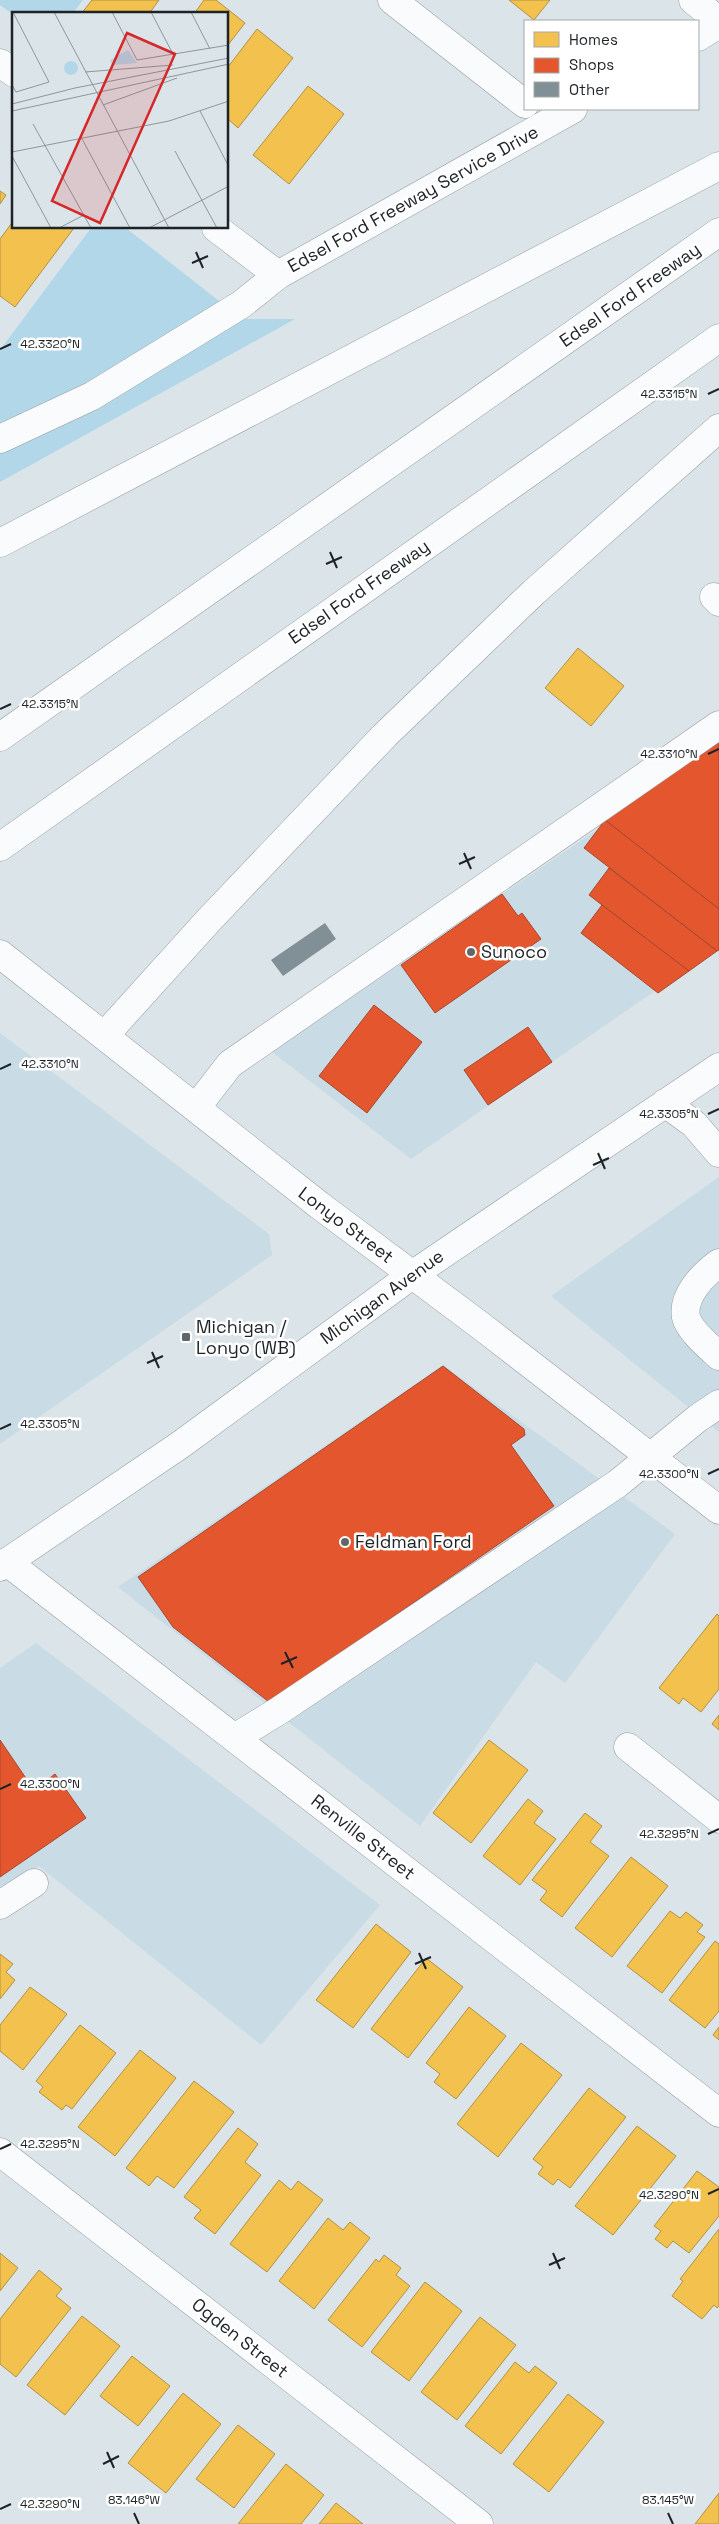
<svg xmlns="http://www.w3.org/2000/svg" width="719" height="2524" font-family="'Space Grotesk',sans-serif">
<style>
.built{fill:#c9dbe4}
.green{fill:#b1d7e9}
.homes{fill:#f2c14e;stroke:#b29242}
.shops{fill:#e4572e;stroke:#a8472c}
.building{fill:#819097}
.lines{fill:none;stroke-linecap:round;stroke-linejoin:round}
.minor-casing{stroke:#959ca0;stroke-width:29}
.major-casing{stroke:#959ca0;stroke-width:29}
.highway-casing{stroke:#959ca0;stroke-width:29}
.minor{stroke:#fafbfc;stroke-width:28}
.major{stroke:#fafbfc;stroke-width:28}
.highway{stroke:#fafbfc;stroke-width:28}
.ticks{fill:none;stroke:#1d2326;stroke-width:2}
.poi-dot{fill:#60676a;stroke:#fff;stroke-width:2}
.labels{text-anchor:middle;stroke-width:5;stroke-linejoin:round;paint-order:stroke}
.street-label{font-size:18px;fill:#1d2326;stroke:#fff}
.poi-label{font-size:18px;fill:#1d2326;stroke:#fff;text-anchor:start}
.inset-road{fill:none;stroke:#8f979b;stroke-width:1}
.view{fill:#d62828;fill-opacity:0.15;stroke:#d62828;stroke-width:2.5}
.inset-edge{fill:none;stroke:#1d2326;stroke-width:2.5}
.ticks-label{font-size:12px;text-anchor:middle;fill:#1d2326;stroke:#fff;stroke-width:5;stroke-linejoin:round;paint-order:stroke}
</style>
<rect width="100%" height="100%" fill="#dbe4e9"/>
<g class="built">
<path d="M719,746V947L411,1159L272,1052Z"/>
<path d="M0,1033L269,1234L272,1255L0,1444Z"/>
<path d="M719,1177V1432L551,1296Z"/>
<path d="M443,1365L675,1534L565,1683L536,1662L420,1826L118,1587Z"/>
<path d="M36,1643L380,1905L261,2045L39,1866L0,1892V1668Z"/>
</g>
<g class="green">
<path d="M0,0H83L72,14L14,15L0,5Z"/>
<path d="M91,228H126L242,319H295L0,482V350Z"/>
</g>
<g class="homes">
<path d="M92,0H159L149,14H81Z"/>
<path d="M204,0H216L245,23L228,45V14H194Z"/>
<path d="M509,0H550L534,20Z"/>
<path d="M257,29L293,58L238,128L228,119V67Z"/>
<path d="M308,86L344,114L289,184L253,155Z"/>
<path d="M0,191L6,195L0,204Z"/>
<path d="M14,220V228H74L15,307L0,296V239Z"/>
<path d="M578,648L624,686L591,726L545,688Z"/>
<path d="M717,1614L719,1616V1689L701,1712L683,1698L679,1704L659,1688Z"/>
<path d="M719,1715V1730L712,1724Z"/>
<path d="M489,1740L528,1770L471,1843L433,1813Z"/>
<path d="M528,1799L543,1811L534,1823L556,1839L520,1885L483,1856Z"/>
<path d="M585,1813L602,1826L590,1842L609,1856L562,1917L540,1900L547,1891L532,1880Z"/>
<path d="M631,1857L668,1886L612,1957L575,1928Z"/>
<path d="M670,1911L680,1918L686,1912L703,1925L697,1932L705,1937L662,1993L627,1966Z"/>
<path d="M376,1924L411,1952L353,2028L316,2000Z"/>
<path d="M715,1941L719,1944V2011L705,2028L669,2000Z"/>
<path d="M0,1954L13,1964L6,1972L15,1980L0,1999Z"/>
<path d="M426,1958L463,1987L408,2058L371,2029Z"/>
<path d="M30,1987L67,2014L23,2070L0,2051V2025Z"/>
<path d="M469,2007L506,2036L456,2099L434,2082L440,2074L426,2063Z"/>
<path d="M80,2025L116,2053L72,2109L66,2105L62,2110L39,2092L43,2087L36,2081Z"/>
<path d="M719,2027V2040L713,2035Z"/>
<path d="M521,2043L562,2075L498,2157L457,2124Z"/>
<path d="M140,2050L176,2078L115,2156L78,2127Z"/>
<path d="M194,2081L234,2112L174,2188L157,2176L149,2186L126,2168Z"/>
<path d="M589,2088L626,2117L570,2188L558,2179L553,2185L538,2174L543,2167L533,2159Z"/>
<path d="M637,2126L676,2156L613,2235L575,2206Z"/>
<path d="M238,2128L258,2144L245,2162L261,2175L215,2234L194,2218L201,2210L184,2197Z"/>
<path d="M697,2171L719,2187V2216L689,2253L673,2241L667,2248L655,2239L661,2231L654,2226Z"/>
<path d="M279,2180L291,2190L298,2181L323,2200L267,2272L230,2244Z"/>
<path d="M328,2218L343,2230L350,2222L370,2238L314,2309L279,2281Z"/>
<path d="M719,2229V2306L717,2308L714,2305L702,2319L672,2296L683,2281L680,2279Z"/>
<path d="M0,2253L18,2268L0,2291Z"/>
<path d="M384,2255L401,2268L396,2275L410,2286L362,2347L328,2320L376,2259L379,2262Z"/>
<path d="M39,2270L62,2289L56,2296L71,2308L16,2377L0,2364V2319Z"/>
<path d="M425,2282L462,2311L409,2381L371,2352Z"/>
<path d="M82,2316L120,2346L65,2415L27,2385Z"/>
<path d="M480,2317L516,2345L457,2420L421,2392Z"/>
<path d="M132,2356L170,2386L138,2426L100,2396Z"/>
<path d="M515,2362L529,2373L535,2366L557,2383L501,2454L465,2426Z"/>
<path d="M183,2393L221,2424L166,2493L128,2463Z"/>
<path d="M568,2394L604,2422L549,2492L513,2464Z"/>
<path d="M238,2425L275,2454L234,2508L196,2479Z"/>
<path d="M286,2464L324,2495L301,2524H238Z"/>
<path d="M719,2493V2524H695Z"/>
<path d="M336,2503L363,2524H319Z"/>
</g>
<g class="shops">
<path d="M719,742V909L605,820Z"/>
<path d="M605,820L719,909V950L717,951L584,848Z"/>
<path d="M609,868L717,951L689,971L602,905L589,895Z"/>
<path d="M502,894L518,916L522,913L541,939L435,1013L401,965Z"/>
<path d="M602,905L689,971L658,993L581,933Z"/>
<path d="M374,1005L422,1042L367,1113L319,1076Z"/>
<path d="M528,1027L552,1062L488,1105L464,1070Z"/>
<path d="M443,1366L524,1429L525,1435L511,1445L554,1506L269,1702L173,1627L138,1577Z"/>
<path d="M0,1740L34,1790L55,1774L86,1818L0,1877Z"/>
</g>
<path class="building" d="M325,923L336,939L283,976L271,960Z"/>
<g class="lines">
<defs>
<g id="minor">
<path d="M392,0L525,104"/>
<path d="M693,0L719,21"/>
<path d="M698,37L719,24"/>
<path d="M0,63L14,73"/>
<path d="M216,228L278,275"/>
<path d="M0,439L92,396L242,304L278,275L573,109"/>
<path d="M714,597L719,602"/>
<path d="M0,954L319,1205L481,1326L719,1510"/>
<path d="M665,1103L694,1124L719,1153"/>
<path d="M196,1108L230,1064L719,725"/>
<path d="M719,1263C704,1274 682,1295 686,1317C689,1330 709,1347 719,1356"/>
<path d="M7,1562L719,2113"/>
<path d="M236,1737L280,1710L617,1484L698,1418L719,1404"/>
<path d="M628,1747L719,1819"/>
<path d="M0,1905L34,1883"/>
<path d="M0,2152L479,2524"/>
</g>
<path id="major" d="M0,1567L180,1445L412,1275L719,1067"/>
<g id="highway">
<path d="M0,543L719,166"/>
<path d="M0,737L719,232"/>
<path d="M0,847L719,338"/>
<path d="M105,1035L208,921L385,735L534,592L719,428"/>
</g>
</defs>
<use href="#minor" class="minor-casing"/>
<use href="#major" class="major-casing"/>
<use href="#highway" class="highway-casing"/>
<use href="#minor" class="minor"/>
<use href="#major" class="major"/>
<use href="#highway" class="highway"/>
</g>
<path class="ticks" d="M196,252L203,268M192,263L208,256M0,349L11,344M708,394L719,389M330,552L337,568M326,564L342,557M0,709L11,704M708,754L719,749M464,853L471,869M459,864L475,857M0,1069L11,1064M708,1114L719,1109M598,1153L605,1169M593,1165L609,1158M152,1352L159,1368M147,1363L163,1356M0,1429L11,1424M708,1474L719,1469M285,1652L293,1668M281,1664L297,1657M0,1789L11,1784M708,1834L719,1829M419,1953L426,1969M415,1964L431,1957M0,2149L11,2144M708,2194L719,2189M553,2253L560,2269M549,2265L565,2258M107,2452L114,2468M103,2464L119,2456M0,2509L11,2504M134,2513L139,2524M668,2513L673,2524"/>
<g class="poi-dot">
<circle cx="471" cy="952" r="5"/>
<rect x="181" y="1332" width="10" height="10" rx="2.5"/>
<circle cx="345" cy="1542" r="5"/>
</g>
<g class="labels">
<g class="street-label">
<text transform="translate(413 199) rotate(-29)" y="6">Edsel Ford Freeway Service Drive</text>
<text transform="translate(630 295) rotate(-35)" y="6">Edsel Ford Freeway</text>
<text transform="translate(359 592) rotate(-35)" y="6">Edsel Ford Freeway</text>
<text transform="translate(346 1225) rotate(37)" y="6">Lonyo Street</text>
<text transform="translate(382 1297) rotate(-36)" y="6">Michigan Avenue</text>
<text transform="translate(363 1837) rotate(38)" y="6">Renville Street</text>
<text transform="translate(240 2338) rotate(38)" y="6">Ogden Street</text>
</g>
<g class="poi-label">
<text x="481" y="958">Sunoco</text>
<text x="196" y="1333">Michigan /<tspan x="196" dy="21">Lonyo (WB)</tspan></text>
<text x="355" y="1548">Feldman Ford</text>
</g>
</g>
<g transform="translate(12 12)">
<rect width="216" height="216" fill="#dbe4e9"/>
<path d="M116,38L125,51L100,53L98,48ZM52 56a7 7 0 1 1 14 0a7 7 0 1 1-14 0Z" fill="#b1d7e9"/>
<path class="inset-road" d="M42,0L157,216M100,0L125,48L217,33M139,0L162,44M179,0L198,37M73,60L161,53M0,73L4,80L37,70L1,0M0,92L63,76L217,46M91,93L165,66M0,99L217,52M188,99L217,155M21,112L79,216M69,125L118,216M163,139L205,216M0,140L157,109L217,89M0,144L39,216M47,216L72,203M137,216L217,174"/>
<path class="view" d="M115,21L163,42L88,211L40,189Z"/>
<rect width="216" height="216" class="inset-edge"/>
</g>
<g class="ticks-label">
<text x="50" y="348">42.3320°N</text>
<text x="669" y="398">42.3315°N</text>
<text x="50" y="708">42.3315°N</text>
<text x="669" y="758">42.3310°N</text>
<text x="50" y="1068">42.3310°N</text>
<text x="669" y="1118">42.3305°N</text>
<text x="50" y="1428">42.3305°N</text>
<text x="669" y="1478">42.3300°N</text>
<text x="50" y="1788">42.3300°N</text>
<text x="669" y="1838">42.3295°N</text>
<text x="50" y="2148">42.3295°N</text>
<text x="669" y="2199">42.3290°N</text>
<text x="134" y="2504">83.146°W</text>
<text x="668" y="2504">83.145°W</text>
<text x="50" y="2508">42.3290°N</text>
</g>
<rect x="524" y="20" width="175" height="90" fill="#ffffff" stroke="#a5a7a8"/>
<rect x="534" y="32" width="25" height="15" fill="#f2c14e" stroke="#a5a7a8"/>
<text x="569" y="45" font-size="15" fill="#1d2326">Homes</text>
<rect x="534" y="58" width="25" height="15" fill="#e4572e" stroke="#a5a7a8"/>
<text x="569" y="70" font-size="15" fill="#1d2326">Shops</text>
<rect x="534" y="82" width="25" height="15" fill="#819097" stroke="#a5a7a8"/>
<text x="569" y="95" font-size="15" fill="#1d2326">Other</text>
</svg>
